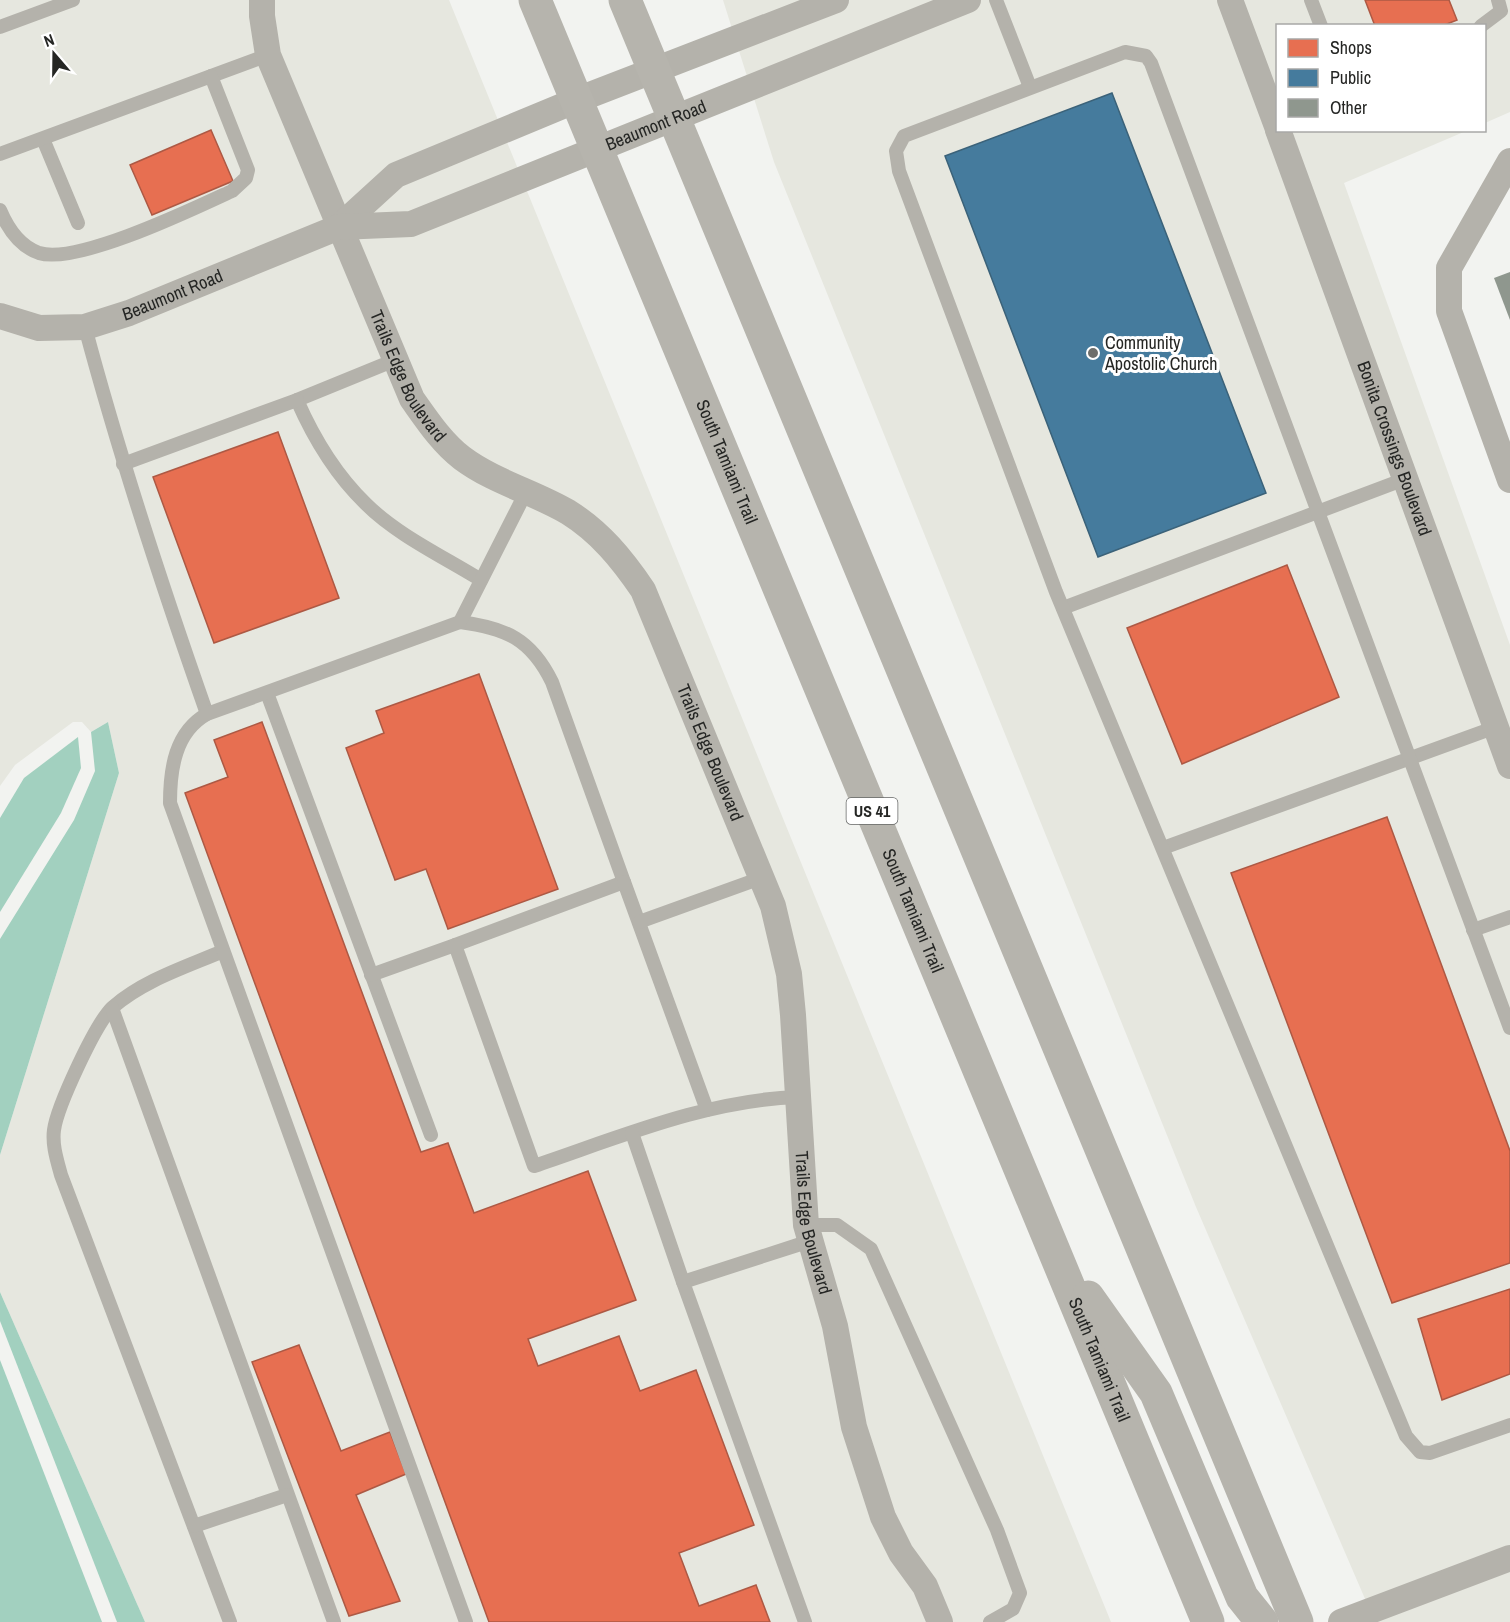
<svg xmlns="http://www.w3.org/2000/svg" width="1510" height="1622" font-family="'Archivo Narrow',sans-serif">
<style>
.built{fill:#e6e7df}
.water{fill:#a2d0bf}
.shops{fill:#e76f51;stroke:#ad5944;stroke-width:1.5}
.public{fill:#457b9d;stroke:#3b6279;stroke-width:1.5}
.building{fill:#8f978e}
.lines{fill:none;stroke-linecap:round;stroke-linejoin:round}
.lane{stroke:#b4b2ab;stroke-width:14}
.street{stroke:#b4b2ab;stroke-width:26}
.primary{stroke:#b6b4ad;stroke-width:33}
.poi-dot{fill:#6d6e6b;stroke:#fff;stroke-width:2}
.labels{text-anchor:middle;stroke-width:6;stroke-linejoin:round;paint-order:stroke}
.shield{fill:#fff;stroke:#666766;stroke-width:1.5}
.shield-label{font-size:16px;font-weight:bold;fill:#252624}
.street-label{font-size:18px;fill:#252624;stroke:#fff}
.poi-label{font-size:18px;fill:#252624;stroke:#fff;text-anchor:start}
</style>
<rect width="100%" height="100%" fill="#f2f3f0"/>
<g class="built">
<path d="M0,0H449L1111,1622H145L0,1292V1155L119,773L108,722L91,732L82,722H73L15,765L0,786Z"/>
<path d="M723,0H1510V112L1485,123L1484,26H1278V130L1466,131L1344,183L1510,645V1622H1375L1196,1207L774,162Z"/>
</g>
<g class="water">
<path d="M108,722L119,773L0,1155V939L74,820L95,771L91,732Z"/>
<path d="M78,737L81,768L61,813L0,912V818L24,778Z"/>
<path d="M0,1292L145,1622H117L0,1321Z"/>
<path d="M0,1360L102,1622H0Z"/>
</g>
<g class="shops">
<path d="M1365,0H1449L1457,20L1442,26H1375Z"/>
<path d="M211,130L233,181L152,215L130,165Z"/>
<path d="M278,432L339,598L214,643L153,477Z"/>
<path d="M1287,565L1339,697L1182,764L1127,628Z"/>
<path d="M479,674L558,889L448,929L426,869L395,880L346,748L384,733L376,711Z"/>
<path d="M262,722L421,1152L448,1143L474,1213L588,1171L636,1300L528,1339L538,1366L619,1336L640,1391L696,1370L754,1525L679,1553L699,1606L756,1585L770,1622H489L185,793L228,777L214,740Z"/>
<path d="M1387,817L1510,1151V1263L1392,1303L1231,873Z"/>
<path d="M1510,1289V1374L1442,1400L1418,1319Z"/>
<path d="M299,1345L341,1451L390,1432L406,1474L356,1495L400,1601L349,1616L252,1362Z"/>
</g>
<path class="public" d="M1112,93L1266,493L1098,557L945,156Z"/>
<path class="building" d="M1510,272V320L1494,278Z"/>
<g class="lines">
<g class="lane">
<path d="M996,0L1030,87"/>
<path d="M1311,0L1321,26"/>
<path d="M1481,26L1501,11L1498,0"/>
<path d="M0,27L73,0"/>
<path d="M43,139L78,223"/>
<path d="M0,154L268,55"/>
<path d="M0,210C8,229 19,246 39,253C77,265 193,209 232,191L246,178L248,170L211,76"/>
<path d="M85,327C120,458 162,586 207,714"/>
<path d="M395,360L297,400C314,439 335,474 366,504C397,535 444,557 481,580"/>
<path d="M123,464L297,400"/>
<path d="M1063,608L1405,479"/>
<path d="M460,622C506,628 531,639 552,682L624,882L455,945L534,1166C620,1137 707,1100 798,1097"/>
<path d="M267,693L431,1135"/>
<path d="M1163,848L1496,727"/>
<path d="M624,882L707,1110"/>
<path d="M639,922L761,878"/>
<path d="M1473,930L1510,917"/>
<path d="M223,951C186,967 144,980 113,1007C96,1022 57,1107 54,1130C52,1145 57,1160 61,1175L230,1622"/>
<path d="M371,975L455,945"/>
<path d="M112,1008L334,1622"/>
<path d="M1510,1028L1151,63L1146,56L1125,52L904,136L896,151L899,171L1056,592L1406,1436L1420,1452L1430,1453L1510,1425"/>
<path d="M632,1133L683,1282"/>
<path d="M806,1225H837L871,1249L997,1530L1020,1593L1013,1609L990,1622"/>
<path d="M194,1526L287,1495"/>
<path d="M466,1622L170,803C170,769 175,732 207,714L460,622L526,492"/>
<path d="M805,1622L683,1282L810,1241"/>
</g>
<g class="street">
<path id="s1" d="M262,0V16L268,55L412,399C427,420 442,443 462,458C494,482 534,492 568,512C600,532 622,559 643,590L773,906L789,974L793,1015L806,1225L835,1326L854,1427L883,1517L901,1553L925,1586L940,1622"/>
<path d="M1230,0L1278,129"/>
<path id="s2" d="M1278,130L1510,766"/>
<path d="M1510,161L1449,268V311L1510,480"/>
<path d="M339,227L396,175L577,100L836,0"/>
<path id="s3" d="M0,316L39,328L85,327L129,313L339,227L411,224L968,0"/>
<path d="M1341,1622L1510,1558"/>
</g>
<g class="primary">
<path id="s4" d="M535,0L1208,1622"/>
<path d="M625,0L1297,1622"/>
<path d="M1088,1297L1156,1393L1242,1597L1262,1622"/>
</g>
</g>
<circle class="poi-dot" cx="1093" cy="353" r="6"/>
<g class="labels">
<rect class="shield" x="846.5" y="798" width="51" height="26" rx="4.5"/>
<g class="shield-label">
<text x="872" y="817">US 41</text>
</g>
<g class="street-label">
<text dy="6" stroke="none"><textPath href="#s3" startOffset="696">Beaumont Road</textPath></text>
<text dy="6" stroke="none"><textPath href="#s3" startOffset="180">Beaumont Road</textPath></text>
<text dy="6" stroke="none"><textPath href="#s1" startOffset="406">Trails Edge Boulevard</textPath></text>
<text dy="6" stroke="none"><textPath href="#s2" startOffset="339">Bonita Crossings Boulevard</textPath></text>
<text dy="6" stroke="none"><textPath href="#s4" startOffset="500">South Tamiami Trail</textPath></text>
<text dy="6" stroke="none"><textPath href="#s1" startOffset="910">Trails Edge Boulevard</textPath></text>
<text dy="6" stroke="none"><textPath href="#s4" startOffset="986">South Tamiami Trail</textPath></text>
<text dy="6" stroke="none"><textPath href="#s1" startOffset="1396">Trails Edge Boulevard</textPath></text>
<text dy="6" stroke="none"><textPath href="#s4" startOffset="1472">South Tamiami Trail</textPath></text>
</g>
<g class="poi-label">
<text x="1105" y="349">Community<tspan x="1105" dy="21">Apostolic Church</tspan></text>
</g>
</g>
<rect x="1276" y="24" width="210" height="108" fill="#ffffff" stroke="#a8a8a7" stroke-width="1.5"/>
<rect x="1288" y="39" width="30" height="18" fill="#e76f51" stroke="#a8a8a7" stroke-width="1.5"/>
<text x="1330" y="54" font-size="18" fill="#252624">Shops</text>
<rect x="1288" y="69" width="30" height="18" fill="#457b9d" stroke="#a8a8a7" stroke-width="1.5"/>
<text x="1330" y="84" font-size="18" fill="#252624">Public</text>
<rect x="1288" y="99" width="30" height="18" fill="#8f978e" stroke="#a8a8a7" stroke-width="1.5"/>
<text x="1330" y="114" font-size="18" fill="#252624">Other</text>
<g transform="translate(54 54) rotate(340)" stroke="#ffffff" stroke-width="4.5" paint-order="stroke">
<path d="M0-4.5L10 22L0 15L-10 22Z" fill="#252624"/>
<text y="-9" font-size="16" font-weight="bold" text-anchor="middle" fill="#252624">N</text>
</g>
</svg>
